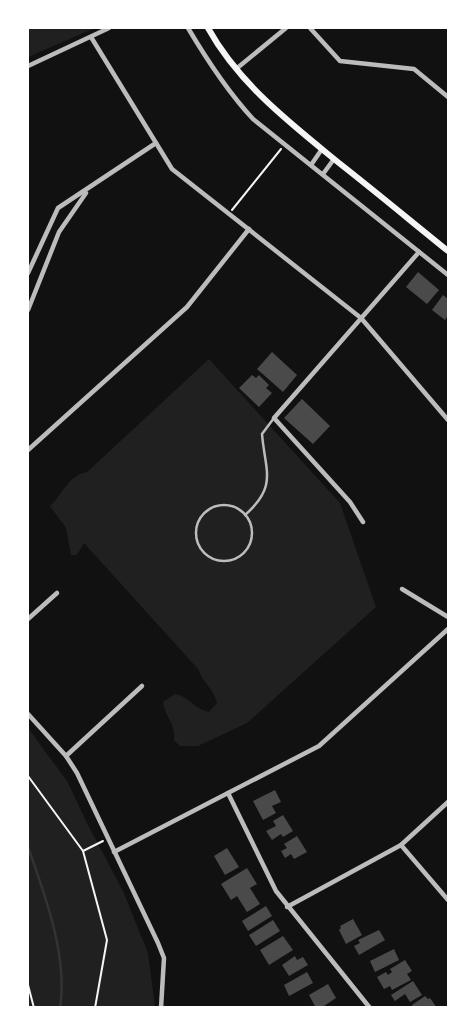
<svg xmlns="http://www.w3.org/2000/svg" width="476" height="1035" font-family="'PT Sans Narrow',sans-serif">
<style>
.green{fill:#202020}
.lines{fill:none;stroke-linecap:round;stroke-linejoin:round}
.stream{stroke:#333;stroke-width:2.5}
.building{fill:#4a4a4a}
.path{stroke:#f5f5f5;stroke-width:2}
.service{stroke:#bcbcbc;stroke-width:2.5}
.minor{stroke:#bcbcbc;stroke-width:4.5}
.secondary{stroke:#f5f5f5;stroke-width:6}
</style>
<rect width="100%" height="100%" fill="#111"/>
<g class="green">
<path d="M28,28H95L28,57Z"/>
<path d="M209,359L340,503L376,607L247,723L198,746H180L174,740C175,721 166,720 163,702L175,694C191,697 193,709 209,712L217,703C214,689 203,683 198,669L84,543L77,555H71L66,528L50,506C64,493 67,476 87,472Z"/>
<path d="M28,728L67,781L89,827L123,891L148,953L155,1007H28Z"/>
</g>
<g class="lines">
<path class="stream" d="M28,847C45,895 68,956 60,1008"/>
</g>
<g class="building">
<path d="M418,272L439,290L427,304L406,287Z"/>
<path d="M443,295L448,299V318L447,317L445,320L432,310Z"/>
<path d="M272,352L297,375L283,392L257,369Z"/>
<path d="M252,375L256,378L259,375L269,385L266,388L272,393L259,407L239,388Z"/>
<path d="M302,399L330,426L313,444L284,418Z"/>
<path d="M275,790L281,802L272,806L276,813L263,820L253,801Z"/>
<path d="M283,815L293,831L283,837L281,834L272,840L266,831L276,826L273,821Z"/>
<path d="M297,836L307,852L294,859L291,854L285,858L281,851L287,848L284,844Z"/>
<path d="M227,848L239,867L225,875L214,856Z"/>
<path d="M247,868L257,884L250,888L260,904L247,912L237,896L231,900L221,884Z"/>
<path d="M266,906L272,916L248,931L242,921Z"/>
<path d="M353,919L362,935L346,944L339,930L341,928L340,926Z"/>
<path d="M273,920L280,931L256,946L249,935Z"/>
<path d="M379,930L385,940L359,955L354,946L360,943L358,940Z"/>
<path d="M283,936L293,950L269,965L260,950Z"/>
<path d="M394,949L399,960L375,972L370,961Z"/>
<path d="M295,956L297,960L303,957L308,965L289,976L282,965Z"/>
<path d="M405,960L412,971L407,974L411,980L392,990L390,986L384,989L377,977L386,972L388,975L392,972L390,969Z"/>
<path d="M307,972L313,983L289,996L284,985Z"/>
<path d="M413,981L422,995L410,1002L405,994L395,1001L391,995Z"/>
<path d="M328,984L336,998L321,1008H316L309,995Z"/>
<path d="M425,996L428,999L430,998L437,1008H413L412,1005Z"/>
</g>
<g class="lines">
<g class="path">
<path d="M232,210L281,149"/>
<path d="M28,776L83,851L107,940L95,1008"/>
<path d="M83,851L103,841"/>
<path d="M28,985L34,1008"/>
</g>
<g class="service">
<circle cx="224" cy="533" r="28"/>
<path d="M245,515C278,486 265,471 262,434L274,418"/>
</g>
<g class="minor">
<path d="M188,28C207,60 227,91 253,119L448,275"/>
<path d="M310,28L340,61L414,69L448,97"/>
<path d="M91,37L172,169L361,318L448,420"/>
<path d="M28,66L109,28"/>
<path d="M236,69L286,28"/>
<path d="M311,165L322,149"/>
<path d="M323,174L334,159"/>
<path d="M28,273L58,208L156,143"/>
<path d="M28,310L59,232L86,193"/>
<path d="M28,450L187,307L249,229"/>
<path d="M363,522L350,502L274,418L419,252"/>
<path d="M402,589L448,617"/>
<path d="M28,619L57,593"/>
<path d="M28,714L66,756L77,773L158,943L164,958L161,1008"/>
<path d="M66,756L142,686"/>
<path d="M228,793L276,891L370,1008"/>
<path d="M401,845L448,900"/>
<path d="M114,852L319,746L448,629"/>
<path d="M287,907L401,845L448,802"/>
</g>
<path class="secondary" d="M208,28C239,84 290,123 339,163C376,192 412,222 448,251"/>
</g>
<rect width="476" height="1035" fill="none" stroke="#ffffff" stroke-width="58"/>
</svg>
